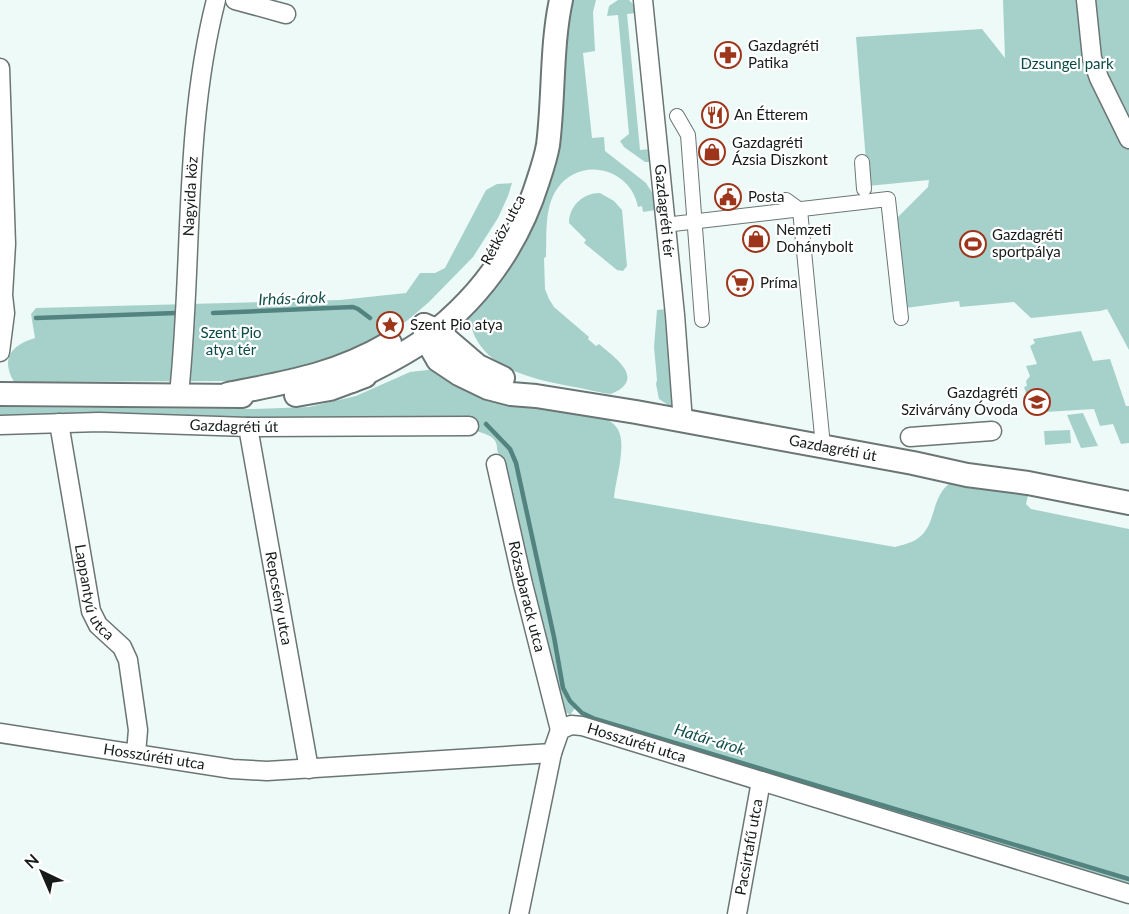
<svg xmlns="http://www.w3.org/2000/svg" width="1129" height="914" font-family="Lato,sans-serif">
<style>
.green{fill:#a6d1cb}
.lines{fill:none;stroke-linecap:round;stroke-linejoin:round}
.stream{stroke:#52837e;stroke-width:4.5}
.pedestrian-casing{stroke:#6b7674;stroke-width:16}
.minor-casing{stroke:#6b7674;stroke-width:21}
.tertiary-casing{stroke:#6b7674;stroke-width:26}
.pedestrian{stroke:#fff;stroke-width:14}
.minor{stroke:#fff;stroke-width:18}
.tertiary{stroke:#fff;stroke-width:22}
.labels{text-anchor:middle;stroke-width:4.5;stroke-linejoin:round;paint-order:stroke}
.poi-label{font-size:15px;fill:#161b1a;stroke:#fff;text-anchor:start}
.park-label{font-size:15px;fill:#0b4b46;stroke:#fff}
.street-label{font-size:15px;fill:#161b1a;stroke:#fff}
.water-label{font-size:16px;font-style:italic;fill:#124f4a;stroke:#fff}
</style>
<rect width="100%" height="100%" fill="#eefaf8"/>
<g class="green">
<path d="M571,0H596L593,12L595,51L583,53L592,138L604,137L605,151L646,183L653,194L656,210L643,212L642,206L638,207C631,168 580,155 557,189C544,208 547,235 546,257L544,258L545,289L549,299L554,307L589,337L588,339L596,346L599,344C615,358 647,379 611,394C599,393 587,389 574,387C536,380 483,370 471,326L466,325L468,317L515,249Z"/>
<path d="M618,0H629L635,6L637,13L627,14L640,150L651,149L652,156L649,162H645L624,147L620,141L629,134L618,15L607,16L609,6Z"/>
<path d="M1003,0H1129V350L1107,309L1100,311L1031,318L1014,302L960,307L959,301L905,308L897,218L928,187L929,180L868,186L856,37L982,29L1005,58Z"/>
<path d="M512,183L508,196L498,218L473,257L429,302L408,320L388,333L324,363L261,378L232,381L14,382C0,358 12,345 35,338L31,314L36,308L340,300L406,293L420,273H435L445,268L486,190L497,184Z"/>
<path d="M600,193L614,201L622,210L627,266L623,271L617,270L584,243L586,240L569,223C569,206 583,193 600,193Z"/>
<path d="M666,309L673,405L671,407L659,399L656,384L657,380L654,347L657,310Z"/>
<path d="M1081,331L1093,361L1110,359L1126,406H1129V443L1121,444L1113,424L1100,426L1094,409L1045,412L1039,400L1029,401L1024,387L1027,386L1026,381L1030,376L1026,366L1037,364L1030,346L1035,343L1033,339Z"/>
<path d="M436,369L601,417C607,419 613,422 617,428C628,443 615,481 614,498L895,547C902,545 911,543 917,539C937,526 930,498 950,483L1028,495L1026,504L1031,509L1129,529V887L666,743L667,741L595,719L576,707L570,715L566,712L550,663L497,449C498,437 486,434 476,431L0,420V407L255,409L309,407L356,396L410,372Z"/>
<path d="M1083,413L1098,446L1081,448L1067,415Z"/>
<path d="M1070,430L1071,443L1045,445L1044,431Z"/>
</g>
<g class="lines">
<g class="stream">
<path d="M213,313L353,307L358,309L370,318"/>
<path d="M36,318L176,313"/>
<path d="M486,424L510,449L516,463L554,637L563,688L570,701L582,713L595,719L1129,879"/>
</g>
<defs>
<g id="pedestrian">
<path d="M677,116L688,135L702,320"/>
<path d="M862,162L864,189"/>
<path d="M786,200L800,210L823,446"/>
<path d="M673,224L888,199L901,318"/>
</g>
<g id="minor">
<path d="M235,0L286,14"/>
<path id="s1" d="M643,0L675,315L683,422"/>
<path d="M1086,0L1092,58L1099,78L1129,139"/>
<path d="M0,68L6,244L3,295L5,313L0,352"/>
<path id="s2" d="M179,394C193,262 183,129 216,0"/>
<path id="s3" d="M59,423L91,611L98,625L122,647L128,660L138,730L136,753"/>
<path id="s4" d="M0,425L99,422L248,427L469,426"/>
<path id="s5" d="M248,427L309,769"/>
<path d="M910,437L992,431"/>
<path id="s6" d="M496,464L523,584L560,730"/>
<path id="s7" d="M0,733L232,769L267,771L552,753L560,730L571,725L582,726L1129,894"/>
<path d="M519,914L552,753"/>
<path id="s8" d="M737,914L761,781"/>
</g>
<g id="tertiary">
<path id="s9" d="M424,325L426,339L438,360L459,374L488,388L511,394L536,396L636,412L913,463L967,475L1028,483L1129,503"/>
<path d="M424,325L436,330L478,366L503,378"/>
<path d="M352,381C377,367 405,355 427,338C481,297 518,245 538,181C542,169 546,157 548,145C554,99 551,46 561,0"/>
<path d="M0,394L242,396"/>
<path d="M228,394C289,382 335,375 390,343"/>
<path d="M296,395L330,389L365,376"/>
</g>
</defs>
<use href="#pedestrian" class="pedestrian-casing"/>
<use href="#minor" class="minor-casing"/>
<use href="#tertiary" class="tertiary-casing"/>
<use href="#pedestrian" class="pedestrian"/>
<use href="#minor" class="minor"/>
<use href="#tertiary" class="tertiary"/>
</g>
<defs>
<symbol id="pharmacy-ring" viewBox="-11 -11 22 22"><circle r="9.5" fill="#fff" stroke="#9d351b" stroke-width="1.5"/><path d="M-2-6h4v4h4v4h-4v4h-4v-4h-4v-4h4Z" fill="#9d351b"/></symbol>
<symbol id="restaurant-ring" viewBox="-11 -11 22 22"><circle r="9.5" fill="#fff" stroke="#9d351b" stroke-width="1.5"/><path d="M-5-6h1v4h1v-4h1v4h1v-4h1v5L-1.5 .5V6h-2V.5L-5-1ZM5-6V6H3V1.5H1.5Q1.5-4 5-6Z" fill="#9d351b"/></symbol>
<symbol id="shop-ring" viewBox="-11 -11 22 22"><circle r="9.5" fill="#fff" stroke="#9d351b" stroke-width="1.5"/><path d="M-5-2.5h2.3a2.7 3.5 0 0 1 5.4 0H5L5.5 6h-11ZM-1.5-2.5h3a1.5 2.3 0 0 0-3 0Z" fill="#9d351b"/></symbol>
<symbol id="civic-ring" viewBox="-11 -11 22 22"><circle r="9.5" fill="#fff" stroke="#9d351b" stroke-width="1.5"/><path d="M-.6-6.5H3V-4.5H.6V-3L4-1V1h2V6H-6V1h2V-1L-.6-3ZM-1.2 2.5V6h2.4V2.5Z" fill="#9d351b"/></symbol>
<symbol id="stadium-ring" viewBox="-11 -11 22 22"><circle r="9.5" fill="#fff" stroke="#9d351b" stroke-width="1.5"/><path d="M0-5a6.5 5 0 1 0 0 10a6.5 5 0 1 0 0-10ZM-3.5-1.8h7v3.6h-7Z" fill="#9d351b"/></symbol>
<symbol id="supermarket-ring" viewBox="-11 -11 22 22"><circle r="9.5" fill="#fff" stroke="#9d351b" stroke-width="1.5"/><path d="M-6-5.5h2.5l.6 2H6L4.5 2H-2.5L-4.4-4H-6ZM-1.5 3.2a1.3 1.3 0 1 0 .1 0ZM3 3.2a1.3 1.3 0 1 0 .1 0Z" fill="#9d351b"/></symbol>
<symbol id="sight-ring" viewBox="-11 -11 22 22"><circle r="9.5" fill="#fff" stroke="#9d351b" stroke-width="1.5"/><path d="M0-6L1.8-2.2L6-1.7L2.9 1.2L3.7 5.4L0 3.3L-3.7 5.4L-2.9 1.2L-6-1.7L-1.8-2.2Z" fill="#9d351b"/></symbol>
<symbol id="school-ring" viewBox="-11 -11 22 22"><circle r="9.5" fill="#fff" stroke="#9d351b" stroke-width="1.5"/><path d="M0-5L7-2L0 1L-7-2ZM-4 1L0 2.5L4 1V4Q0 6-4 4Z" fill="#9d351b"/></symbol>
</defs>
<g fill-rule="evenodd">
<use href="#pharmacy-ring" x="713" y="40" width="30" height="30"/>
<use href="#restaurant-ring" x="700" y="100" width="30" height="30"/>
<use href="#shop-ring" x="697" y="137" width="30" height="30"/>
<use href="#civic-ring" x="713" y="182" width="30" height="30"/>
<use href="#shop-ring" x="741" y="224" width="30" height="30"/>
<use href="#stadium-ring" x="958" y="229" width="30" height="30"/>
<use href="#supermarket-ring" x="725" y="268" width="30" height="30"/>
<use href="#sight-ring" x="375" y="310" width="30" height="30"/>
<use href="#school-ring" x="1022" y="387" width="30" height="30"/>
</g>
<g class="labels">
<g class="poi-label">
<text x="748" y="51">Gazdagréti<tspan x="748" dy="17">Patika</tspan></text>
<text x="734" y="120">An Étterem</text>
<text x="732" y="148">Gazdagréti<tspan x="732" dy="17">Ázsia Diszkont</tspan></text>
<text x="748" y="202">Posta</text>
<text x="776" y="235">Nemzeti<tspan x="776" dy="17">Dohánybolt</tspan></text>
<text x="992" y="240">Gazdagréti<tspan x="992" dy="17">sportpálya</tspan></text>
<text x="760" y="288">Príma</text>
<text x="410" y="330">Szent Pio atya</text>
<text x="1018" y="398" text-anchor="end">Gazdagréti<tspan x="1018" dy="17">Szivárvány Óvoda</tspan></text>
</g>
<g class="park-label">
<text x="1067" y="69">Dzsungel park</text>
<text x="231" y="338">Szent Pio<tspan x="231" dy="17">atya tér</tspan></text>
</g>
<g class="street-label">
<text dy="5" stroke="none"><textPath href="#s2" startOffset="198">Nagyida köz</textPath></text>
<text dy="5" stroke="none"><textPath href="#s1" startOffset="212">Gazdagréti tér</textPath></text>
<text transform="translate(503 230) rotate(-62)" y="5">Rétköz utca</text>
<text dy="5" stroke="none"><textPath href="#s4" startOffset="234">Gazdagréti út</textPath></text>
<text dy="5" stroke="none"><textPath href="#s9" startOffset="446">Gazdagréti út</textPath></text>
<text dy="5" stroke="none"><textPath href="#s3" startOffset="174">Lappantyú utca</textPath></text>
<text dy="5" stroke="none"><textPath href="#s6" startOffset="136">Rózsabarack utca</textPath></text>
<text dy="5" stroke="none"><textPath href="#s5" startOffset="174">Repcsény utca</textPath></text>
<text dy="5" stroke="none"><textPath href="#s7" startOffset="660">Hosszúréti utca</textPath></text>
<text dy="5" stroke="none"><textPath href="#s7" startOffset="156">Hosszúréti utca</textPath></text>
<text dy="5" stroke="none"><textPath href="#s8" startOffset="68">Pacsirtafű utca</textPath></text>
</g>
<g class="water-label">
<text transform="translate(292 298) rotate(-2)" y="6">Irhás-árok</text>
<text transform="translate(710 739) rotate(17)" y="6">Határ-árok</text>
</g>
</g>
<g transform="translate(42 872) rotate(316)" stroke="#ffffff" stroke-width="4.5" paint-order="stroke">
<path d="M0-4.5L10 22L0 15L-10 22Z" fill="#161b1a"/>
<text y="-9" font-size="16" font-weight="bold" text-anchor="middle" fill="#161b1a">N</text>
</g>
</svg>
